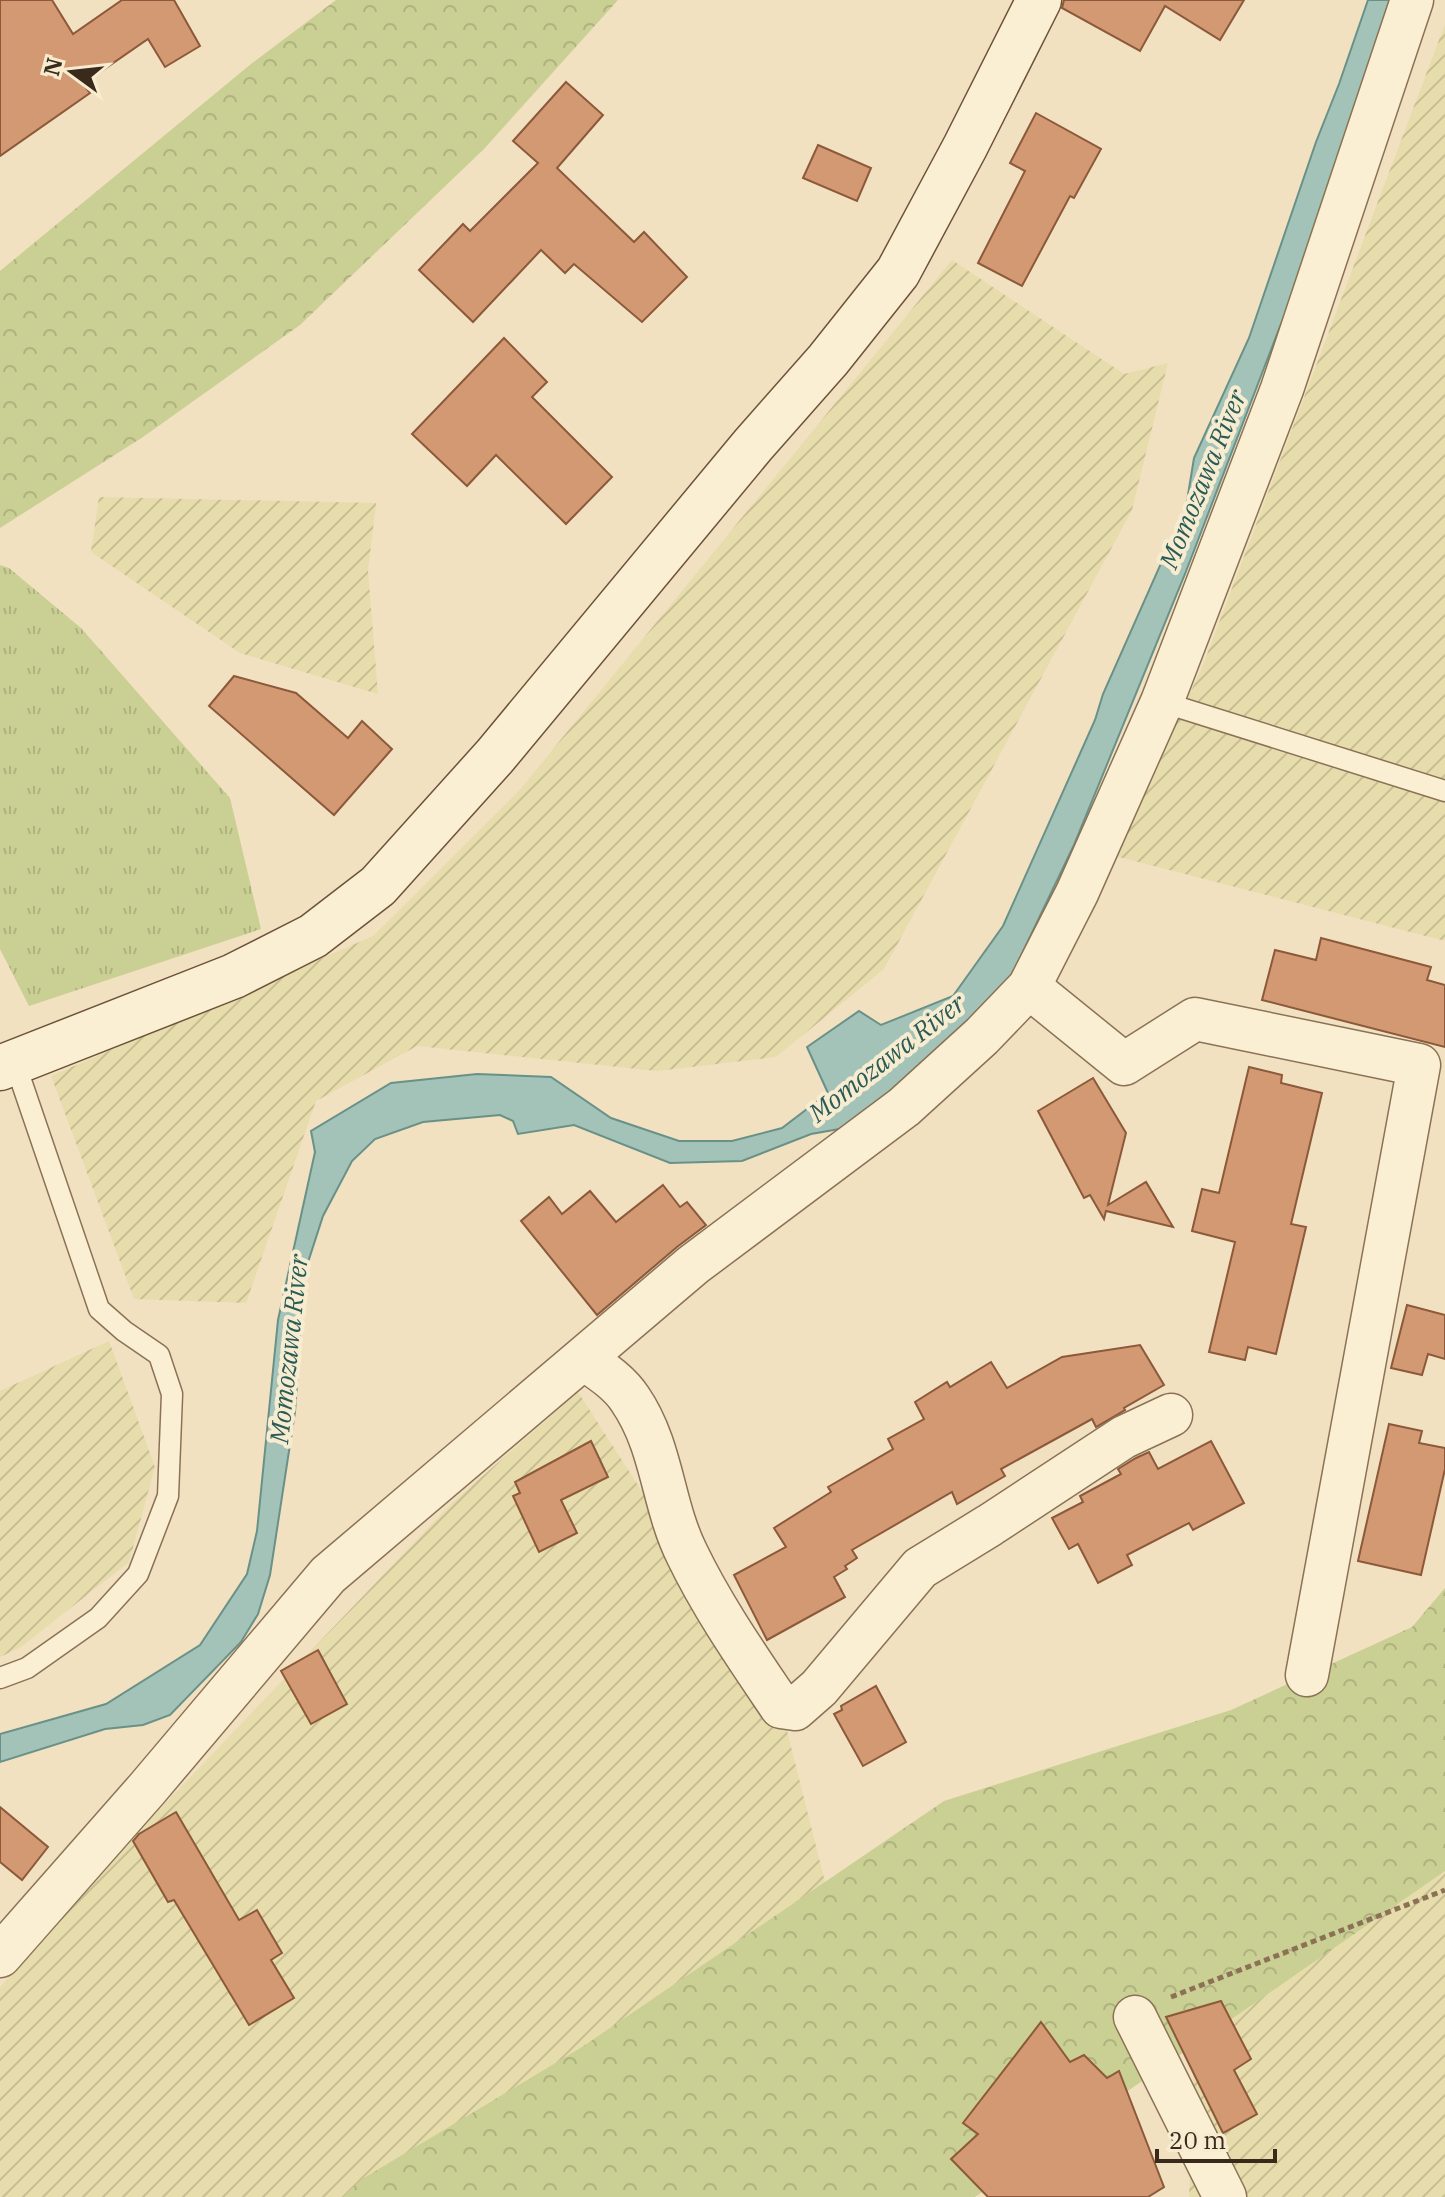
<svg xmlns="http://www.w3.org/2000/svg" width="1445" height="2197" font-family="'IBM Plex Serif',serif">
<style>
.farmland{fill:url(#farmland-furrows)}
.grass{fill:url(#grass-tufts)}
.forest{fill:url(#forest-crowns)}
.water{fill:#a3c3b9;stroke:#699187;stroke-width:2}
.building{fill:#d29972;stroke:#8c593a;stroke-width:2}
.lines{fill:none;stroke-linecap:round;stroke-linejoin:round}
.lane-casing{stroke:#8b7256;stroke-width:23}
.street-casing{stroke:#8b7256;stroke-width:45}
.secondary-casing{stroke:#6d523a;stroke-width:47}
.path{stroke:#8b7256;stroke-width:5;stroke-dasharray:6 4;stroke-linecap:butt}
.lane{stroke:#fbefd3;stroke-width:20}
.street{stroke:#fbefd3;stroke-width:42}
.secondary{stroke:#fbefd3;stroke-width:44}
.labels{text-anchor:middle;stroke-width:8;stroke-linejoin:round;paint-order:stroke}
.water-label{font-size:26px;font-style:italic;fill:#2a5b57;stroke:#f8ecd0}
</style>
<defs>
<pattern id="farmland-furrows" width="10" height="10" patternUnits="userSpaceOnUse" patternTransform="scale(2)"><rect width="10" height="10" fill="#e7ddac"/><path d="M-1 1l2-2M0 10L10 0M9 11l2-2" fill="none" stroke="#c7be93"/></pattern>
<pattern id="grass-tufts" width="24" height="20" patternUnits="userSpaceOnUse" patternTransform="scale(2)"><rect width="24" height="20" fill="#cad093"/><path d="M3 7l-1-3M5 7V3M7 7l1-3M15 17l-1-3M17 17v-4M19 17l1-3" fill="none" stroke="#aeb37e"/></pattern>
<pattern id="forest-crowns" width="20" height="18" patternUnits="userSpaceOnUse" patternTransform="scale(2)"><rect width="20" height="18" fill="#cad093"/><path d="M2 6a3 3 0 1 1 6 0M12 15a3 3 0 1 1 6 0" fill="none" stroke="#aeb37e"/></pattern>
</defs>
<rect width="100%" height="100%" fill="#f1e1c0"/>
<g class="farmland">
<path d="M1445,24V941L1115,856L1203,665Z"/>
<path d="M952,260L1124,374L1168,363L1132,510L884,969L776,1057L657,1071L417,1046L316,1101L246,1303L134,1299L51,1076L373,936L518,792Z"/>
<path d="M99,497L376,503L368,571L378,694L240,653L91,552Z"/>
<path d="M109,1341L155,1467L129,1562L21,1647L0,1657V1391Z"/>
<path d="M578,1392L781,1707L825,1882L399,2197H0V1987L131,1839L452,1503Z"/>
<path d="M1445,1867V2197H1189L1194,2045Z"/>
</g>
<path class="grass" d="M0,565L9,568L81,628L230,798L261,929L29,1006L0,949Z"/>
<g class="forest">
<path d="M336,0H618L484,149L300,325L143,437L0,528V271L251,64Z"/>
<path d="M1445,1588V1871L975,2197H343L362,2179L582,2047L944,1801L1231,1710L1412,1627Z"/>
</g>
<path class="water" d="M1368,0H1395L1321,228L1279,329L1185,574L1074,845L1006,987L933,1062L845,1128L811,1134L742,1161L670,1163L574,1125L518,1134L513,1121L500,1115L423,1122L375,1139L352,1161L323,1216L299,1290L300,1341L295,1412L270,1575L258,1614L241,1642L170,1715L143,1725L105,1729L0,1762V1734L106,1704L200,1645L247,1574L257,1531L278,1320L315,1152L311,1131L391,1083L477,1074L551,1077L611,1118L679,1141H732L782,1128L828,1093L807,1047L859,1011L881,1025L953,996L1003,926L1095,720L1103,694L1186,507L1194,458L1249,338L1316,142L1339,84Z"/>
<g class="building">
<path d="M0,0H52L73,34L122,0H174L200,46L165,67L148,39L83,84L90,93L0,156Z"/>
<path d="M1064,0H1244L1220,40L1165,6L1140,51L1062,8Z"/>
<path d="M566,82L603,115L557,168L634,242L644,232L687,277L642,322L574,264L565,273L541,250L473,322L419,270L463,224L470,231L538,163L513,141Z"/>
<path d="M1036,113L1101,149L1074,198L1070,196L1022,286L978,263L1025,171L1010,163Z"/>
<path d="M818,145L871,168L857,201L803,178Z"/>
<path d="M504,338L547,382L532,397L612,477L566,524L496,455L467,486L412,434Z"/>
<path d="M234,676L296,693L348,738L362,721L392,749L334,815L209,706Z"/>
<path d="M1321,938L1431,967L1427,980L1445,985V1047L1262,1000L1275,950L1316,960Z"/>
<path d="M1249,1067L1282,1075L1281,1083L1322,1093L1291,1224L1306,1227L1276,1354L1248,1347L1245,1360L1209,1352L1235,1242L1192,1231L1202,1189L1219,1193Z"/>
<path d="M1093,1078L1126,1133L1108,1205L1146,1182L1173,1227L1106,1211L1104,1219L1090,1195L1084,1198L1038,1111Z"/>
<path d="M663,1185L680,1207L687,1202L706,1225L677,1247L597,1315L521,1221L549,1197L562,1214L590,1191L616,1222Z"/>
<path d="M1407,1305L1445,1315V1359L1428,1354L1422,1375L1391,1368Z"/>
<path d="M1140,1345L1164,1385L1124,1408L1125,1410L1096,1427L1092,1419L1001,1469L1005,1476L957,1504L952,1492L852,1550L857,1558L845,1566L847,1569L834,1577L845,1597L767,1640L734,1575L786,1547L774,1528L831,1492L828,1487L893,1449L888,1439L924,1419L915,1402L947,1382L950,1387L991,1362L1007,1388L1062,1357Z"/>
<path d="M1389,1424L1422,1431L1419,1443L1445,1448V1469L1421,1575L1358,1561Z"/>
<path d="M591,1441L608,1477L561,1500L577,1533L539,1552L513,1496L520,1493L515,1482Z"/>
<path d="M1211,1441L1244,1503L1193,1530L1189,1523L1127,1555L1132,1565L1098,1583L1078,1544L1069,1549L1052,1518L1083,1502L1080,1496L1121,1474L1118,1469L1136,1458L1149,1452L1158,1469Z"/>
<path d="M318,1650L347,1704L311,1724L281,1671Z"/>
<path d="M876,1686L906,1742L863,1766L834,1714L842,1710L841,1706Z"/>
<path d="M0,1807L48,1847L22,1880L0,1862Z"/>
<path d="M176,1812L239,1920L257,1910L282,1953L271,1960L294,1998L249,2025L174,1900L168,1902L133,1841L139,1834Z"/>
<path d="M1221,2001L1251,2059L1234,2070L1257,2114L1223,2133L1166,2017Z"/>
<path d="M1041,2022L1070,2062L1084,2055L1107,2078L1119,2071L1164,2187L1148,2197H988L951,2159L978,2134L963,2123Z"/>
</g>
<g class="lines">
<defs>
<g id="lane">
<path d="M1162,702L1445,791"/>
<path d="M0,1678L27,1668L98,1618L138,1574L168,1496L172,1394L159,1355L124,1331L99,1309L15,1063"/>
</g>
<g id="street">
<path d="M1029,987L1124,1064L1195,1019L1419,1065L1307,1675"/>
<path d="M584,1359C600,1370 619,1382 630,1399C663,1447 662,1504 687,1554C713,1608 748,1658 781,1707L795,1709L819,1688L920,1568L990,1525L1124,1437L1171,1415"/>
<path d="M0,1956L147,1789L328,1575L693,1265L904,1107L982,1036L1029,987L1077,893L1162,702L1282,389L1412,0"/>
<path d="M1135,2017L1225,2197"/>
</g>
<path id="secondary" d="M0,1068L234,976L313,936L378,886L495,756L753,445L828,360L898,272L965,147L1039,0"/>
</defs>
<use href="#lane" class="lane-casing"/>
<use href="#street" class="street-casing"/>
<use href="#secondary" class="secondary-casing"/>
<path class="path" d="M1171,1997L1445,1890"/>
<use href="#lane" class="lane"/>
<use href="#street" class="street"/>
<use href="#secondary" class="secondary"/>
</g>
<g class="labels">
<g class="water-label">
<text transform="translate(1203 479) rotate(-68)" y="9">Momozawa River</text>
<text transform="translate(887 1058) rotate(-38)" y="9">Momozawa River</text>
<text transform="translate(289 1349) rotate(-84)" y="9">Momozawa River</text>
</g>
</g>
<g transform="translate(72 72) rotate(285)" stroke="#f8ecd0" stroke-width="6" paint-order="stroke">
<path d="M0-6L14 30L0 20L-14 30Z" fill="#3a2a1c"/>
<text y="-12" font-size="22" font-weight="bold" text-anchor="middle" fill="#3a2a1c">N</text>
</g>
<path d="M1157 2149v12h118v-12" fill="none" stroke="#3a2a1c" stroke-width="4"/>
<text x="1169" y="2149" font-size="24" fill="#3a2a1c" stroke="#f8ecd0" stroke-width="6" paint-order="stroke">20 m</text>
</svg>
